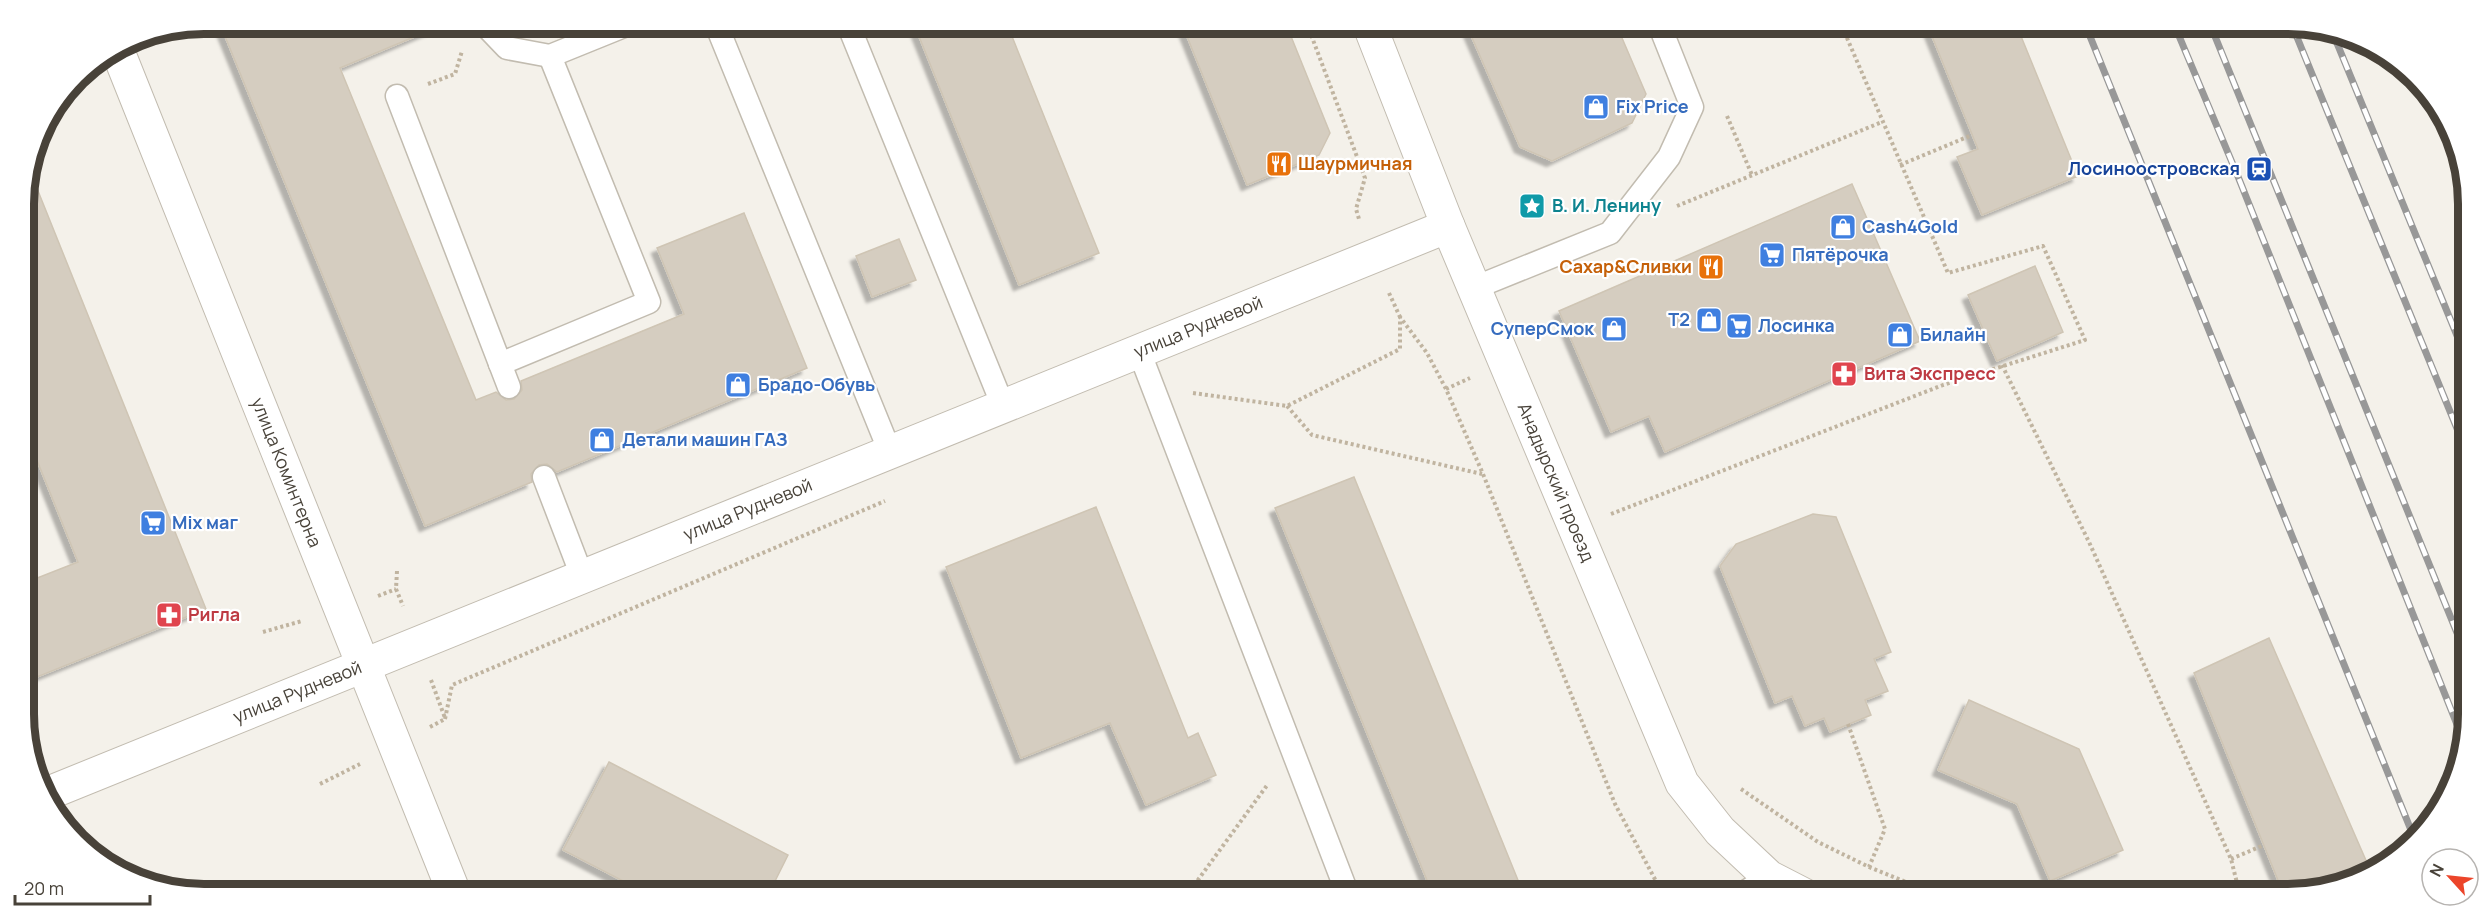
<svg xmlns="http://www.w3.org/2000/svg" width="2492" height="919" font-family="Manrope,sans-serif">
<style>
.building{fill:#d5cdc0;stroke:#cfc5b4;stroke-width:1.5;filter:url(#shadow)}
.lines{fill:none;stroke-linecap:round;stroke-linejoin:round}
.service-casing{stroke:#c2bcb0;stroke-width:25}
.minor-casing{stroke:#c2bcb0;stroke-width:35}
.tertiary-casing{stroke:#c2bcb0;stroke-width:35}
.path{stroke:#c0b4a0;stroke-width:4;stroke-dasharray:3 3;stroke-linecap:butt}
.service{stroke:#fff;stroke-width:22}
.minor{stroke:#fff;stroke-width:33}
.tertiary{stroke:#fff;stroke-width:33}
.rail-casing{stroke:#989898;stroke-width:7}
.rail{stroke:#fff;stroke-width:4.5;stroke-dasharray:14;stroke-linecap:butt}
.labels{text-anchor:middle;stroke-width:4.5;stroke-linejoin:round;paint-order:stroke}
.shop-label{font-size:18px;font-weight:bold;fill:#366cbe;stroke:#fff;text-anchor:start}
.food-label{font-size:18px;font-weight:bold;fill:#c56008;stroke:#fff;text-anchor:start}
.transit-label{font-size:18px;font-weight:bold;fill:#164399;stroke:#fff;text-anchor:end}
.culture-label{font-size:18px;font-weight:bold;fill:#0d838f;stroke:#fff;text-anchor:start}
.street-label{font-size:18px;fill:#484239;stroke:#fff}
.health-label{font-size:18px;font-weight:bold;fill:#be3a42;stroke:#fff;text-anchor:start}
.rim{fill:none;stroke:#484239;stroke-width:8}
</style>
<defs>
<filter id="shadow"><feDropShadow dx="-5.5" dy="5.5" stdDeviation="1.5" flood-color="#0004"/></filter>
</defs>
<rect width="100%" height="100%" fill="#f4f1ea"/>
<g class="building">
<path d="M220,24H445L340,68L476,400L496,392L506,400L514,399L522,390L521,381L684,314L657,248L744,213L807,368L557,472L547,464L539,465L531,474L532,482L425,526Z"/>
<path d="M914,24H1007L1099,253L1019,285Z"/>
<path d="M1182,24H1286L1330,133L1319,155L1247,185Z"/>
<path d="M1466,24H1616L1646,94L1632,123L1552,161L1520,147Z"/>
<path d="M1927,24H2016L2078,176L1982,215L1957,157L1978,149Z"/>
<path d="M30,171L206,609L27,681V582L78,562L26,433L24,192Z"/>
<path d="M1852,184L1920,341L1665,452L1649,416L1611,432L1559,311Z"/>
<path d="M899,239L916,280L872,297L856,256Z"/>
<path d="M2035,266L2063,332L1997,361L1968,295Z"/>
<path d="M1354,477L1413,622L1524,895H1433L1275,508Z"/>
<path d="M1096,507L1188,738L1198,733L1216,775L1146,805L1110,723L1021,758L946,567Z"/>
<path d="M1813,514L1836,517L1891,652L1874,659L1888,691L1865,700L1871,715L1830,732L1824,718L1805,726L1792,696L1775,703L1720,566L1736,544Z"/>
<path d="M2269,638L2371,872L2346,885L2299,895H2284L2194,673Z"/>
<path d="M1969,700L2079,749L2123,850L2050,881L2017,804L1938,770Z"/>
<path d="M609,762L788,855L768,895H650L563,850Z"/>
</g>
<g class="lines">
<defs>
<g id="service">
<path d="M484,24L507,48L550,56L629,24"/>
<path d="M716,24L890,452"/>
<path d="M848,24L1003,406"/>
<path d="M397,96L509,387"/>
<path d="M1474,288L1610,233L1669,157L1692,107L1659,24"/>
<path d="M1139,351L1348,895"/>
<path d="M500,364L649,302L550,56"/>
<path d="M544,477L582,576"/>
<path d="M1740,895L1769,877"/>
</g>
<g id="minor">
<path id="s1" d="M1448,226L1682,783L1720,831L1769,877L1804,895"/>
</g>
<g id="tertiary">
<path id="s2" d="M117,49L455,895"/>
<path id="s3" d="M49,793L1448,226L1369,24"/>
</g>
</defs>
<use href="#service" class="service-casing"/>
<use href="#minor" class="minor-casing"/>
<use href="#tertiary" class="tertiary-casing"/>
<g class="path">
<path d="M1307,24L1365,178L1356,209L1359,219"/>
<path d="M1845,32L1862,24"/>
<path d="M428,84L455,74L462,51"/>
<path d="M1727,116L1752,175"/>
<path d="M1900,165L1972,135"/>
<path d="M1677,206L1882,122"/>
<path d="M1389,293L1400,317"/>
<path d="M2002,365L2089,542L2231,859L2240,895"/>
<path d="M1446,389L1470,378"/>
<path d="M1193,393L1287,406L1400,349V317L1427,353L1446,389L1483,474L1615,804L1658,885L1667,895"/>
<path d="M1287,406L1312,435L1482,474"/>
<path d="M1611,514L1943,385L2085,340L2043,246L1948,273L1841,24"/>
<path d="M397,571L396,589L403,606"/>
<path d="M378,596L396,589"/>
<path d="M263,632L302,621"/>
<path d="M431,680L445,718"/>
<path d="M445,719L452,685L885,501"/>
<path d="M1848,724L1885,829L1869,867"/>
<path d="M430,727L445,719"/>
<path d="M320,784L360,764"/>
<path d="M1741,789L1818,842L1869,867L1938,895"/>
<path d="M2231,859L2264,845"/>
<path d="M1187,895L1268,784"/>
</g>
<use href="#service" class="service"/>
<use href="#minor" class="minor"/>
<use href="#tertiary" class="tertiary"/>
<defs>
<g id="rail">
<path d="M2085,24L2415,840"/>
<path d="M2174,24L2239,179L2464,742"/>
<path d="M2210,24L2468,660"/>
<path d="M2292,25L2467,453"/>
<path d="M2332,31L2467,360"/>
</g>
</defs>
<use href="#rail" class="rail-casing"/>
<use href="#rail" class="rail"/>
</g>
<defs>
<symbol id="shop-square" viewBox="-11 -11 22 22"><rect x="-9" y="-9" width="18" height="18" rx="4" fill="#3f7fe0" stroke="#fff"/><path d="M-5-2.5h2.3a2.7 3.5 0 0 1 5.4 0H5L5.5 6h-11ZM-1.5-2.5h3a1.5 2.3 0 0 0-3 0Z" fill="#fff"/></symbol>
<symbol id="restaurant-square" viewBox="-11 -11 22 22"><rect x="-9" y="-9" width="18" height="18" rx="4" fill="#e8710a" stroke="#fff"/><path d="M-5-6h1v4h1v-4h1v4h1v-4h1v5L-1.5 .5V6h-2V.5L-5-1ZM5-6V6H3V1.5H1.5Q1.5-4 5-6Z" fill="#fff"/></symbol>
<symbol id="station-square" viewBox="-11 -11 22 22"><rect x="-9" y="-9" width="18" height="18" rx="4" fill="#1a4fb4" stroke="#fff"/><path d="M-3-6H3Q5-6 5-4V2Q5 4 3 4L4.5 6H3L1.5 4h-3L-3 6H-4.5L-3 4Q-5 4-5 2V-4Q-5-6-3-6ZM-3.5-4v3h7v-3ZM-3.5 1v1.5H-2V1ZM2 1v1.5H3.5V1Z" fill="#fff"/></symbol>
<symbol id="sight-square" viewBox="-11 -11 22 22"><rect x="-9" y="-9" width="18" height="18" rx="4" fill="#0f9aa8" stroke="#fff"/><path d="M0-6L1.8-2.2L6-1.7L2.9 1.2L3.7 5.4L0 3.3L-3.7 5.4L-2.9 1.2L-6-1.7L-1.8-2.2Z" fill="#fff"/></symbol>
<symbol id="supermarket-square" viewBox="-11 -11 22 22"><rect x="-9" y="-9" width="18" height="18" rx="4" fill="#3f7fe0" stroke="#fff"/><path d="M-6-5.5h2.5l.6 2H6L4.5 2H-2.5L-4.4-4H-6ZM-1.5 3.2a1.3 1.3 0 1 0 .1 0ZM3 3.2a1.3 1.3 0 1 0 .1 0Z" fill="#fff"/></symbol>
<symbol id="pharmacy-square" viewBox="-11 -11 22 22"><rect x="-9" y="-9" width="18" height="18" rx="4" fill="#e0444e" stroke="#fff"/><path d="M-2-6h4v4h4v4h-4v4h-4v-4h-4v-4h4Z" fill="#fff"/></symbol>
</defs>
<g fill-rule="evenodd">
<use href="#shop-square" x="1581" y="92" width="30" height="30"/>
<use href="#restaurant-square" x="1264" y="149" width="30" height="30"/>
<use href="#station-square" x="2244" y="154" width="30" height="30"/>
<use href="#sight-square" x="1517" y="191" width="30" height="30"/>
<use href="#shop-square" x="1828" y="212" width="30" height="30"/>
<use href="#supermarket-square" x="1757" y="240" width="30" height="30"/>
<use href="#restaurant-square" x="1696" y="252" width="30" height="30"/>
<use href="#shop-square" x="1694" y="305" width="30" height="30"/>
<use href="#supermarket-square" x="1724" y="311" width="30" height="30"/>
<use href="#shop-square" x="1599" y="314" width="30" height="30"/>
<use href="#shop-square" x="1885" y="320" width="30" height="30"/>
<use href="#pharmacy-square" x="1829" y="359" width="30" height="30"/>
<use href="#shop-square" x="723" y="370" width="30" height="30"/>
<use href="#shop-square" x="587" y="425" width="30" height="30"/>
<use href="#supermarket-square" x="138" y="508" width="30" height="30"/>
<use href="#pharmacy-square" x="154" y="600" width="30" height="30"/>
</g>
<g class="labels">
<g class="shop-label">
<text x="1616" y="113">Fix Price</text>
<text x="1862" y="233">Cash4Gold</text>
<text x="1792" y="261">Пятёрочка</text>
<text x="1690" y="326" text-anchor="end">T2</text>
<text x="1758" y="332">Лосинка</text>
<text x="1594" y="335" text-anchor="end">СуперСмок</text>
<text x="1920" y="341">Билайн</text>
<text x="758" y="391">Брадо-Обувь</text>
<text x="622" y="446">Детали машин ГАЗ</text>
<text x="172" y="529">Mix маг</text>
</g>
<g class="food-label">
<text x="1298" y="170">Шаурмичная</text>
<text x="1692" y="273" text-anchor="end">Сахар&amp;Сливки</text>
</g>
<g class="transit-label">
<text x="2240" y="175">Лосиноостровская</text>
</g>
<g class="culture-label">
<text x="1552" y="212">В. И. Ленину</text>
</g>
<g class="street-label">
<text dy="6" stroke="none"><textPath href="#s3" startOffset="1240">улица Рудневой</textPath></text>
<text dy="6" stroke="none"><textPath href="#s2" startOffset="456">улица Коминтерна</textPath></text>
<text dy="6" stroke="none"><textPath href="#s1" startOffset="278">Анадырский проезд</textPath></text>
<text dy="6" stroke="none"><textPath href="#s3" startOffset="754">улица Рудневой</textPath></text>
<text dy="6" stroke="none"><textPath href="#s3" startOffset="268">улица Рудневой</textPath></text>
</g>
<g class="health-label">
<text x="1864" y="380">Вита Экспресс</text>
<text x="188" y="621">Ригла</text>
</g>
</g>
<path d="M0 0H2492V919H0ZM204 34H2288A170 170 0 0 1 2458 204V714A170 170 0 0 1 2288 884H204A170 170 0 0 1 34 714V204A170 170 0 0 1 204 34Z" fill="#fff" fill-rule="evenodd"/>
<path class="rim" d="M204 34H2288A170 170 0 0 1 2458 204V714A170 170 0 0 1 2288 884H204A170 170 0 0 1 34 714V204A170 170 0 0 1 204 34Z"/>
<g transform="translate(2450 877) rotate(297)"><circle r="28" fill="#ffffff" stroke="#b6b3b0" stroke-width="1.5"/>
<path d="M0-4.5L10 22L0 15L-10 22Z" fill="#ec452a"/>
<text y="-9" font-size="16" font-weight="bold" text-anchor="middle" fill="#484239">N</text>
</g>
<path d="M15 895v9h135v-9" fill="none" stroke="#484239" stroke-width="3"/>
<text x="24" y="895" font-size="18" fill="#484239" stroke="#ffffff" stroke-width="4.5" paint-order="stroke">20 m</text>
</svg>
